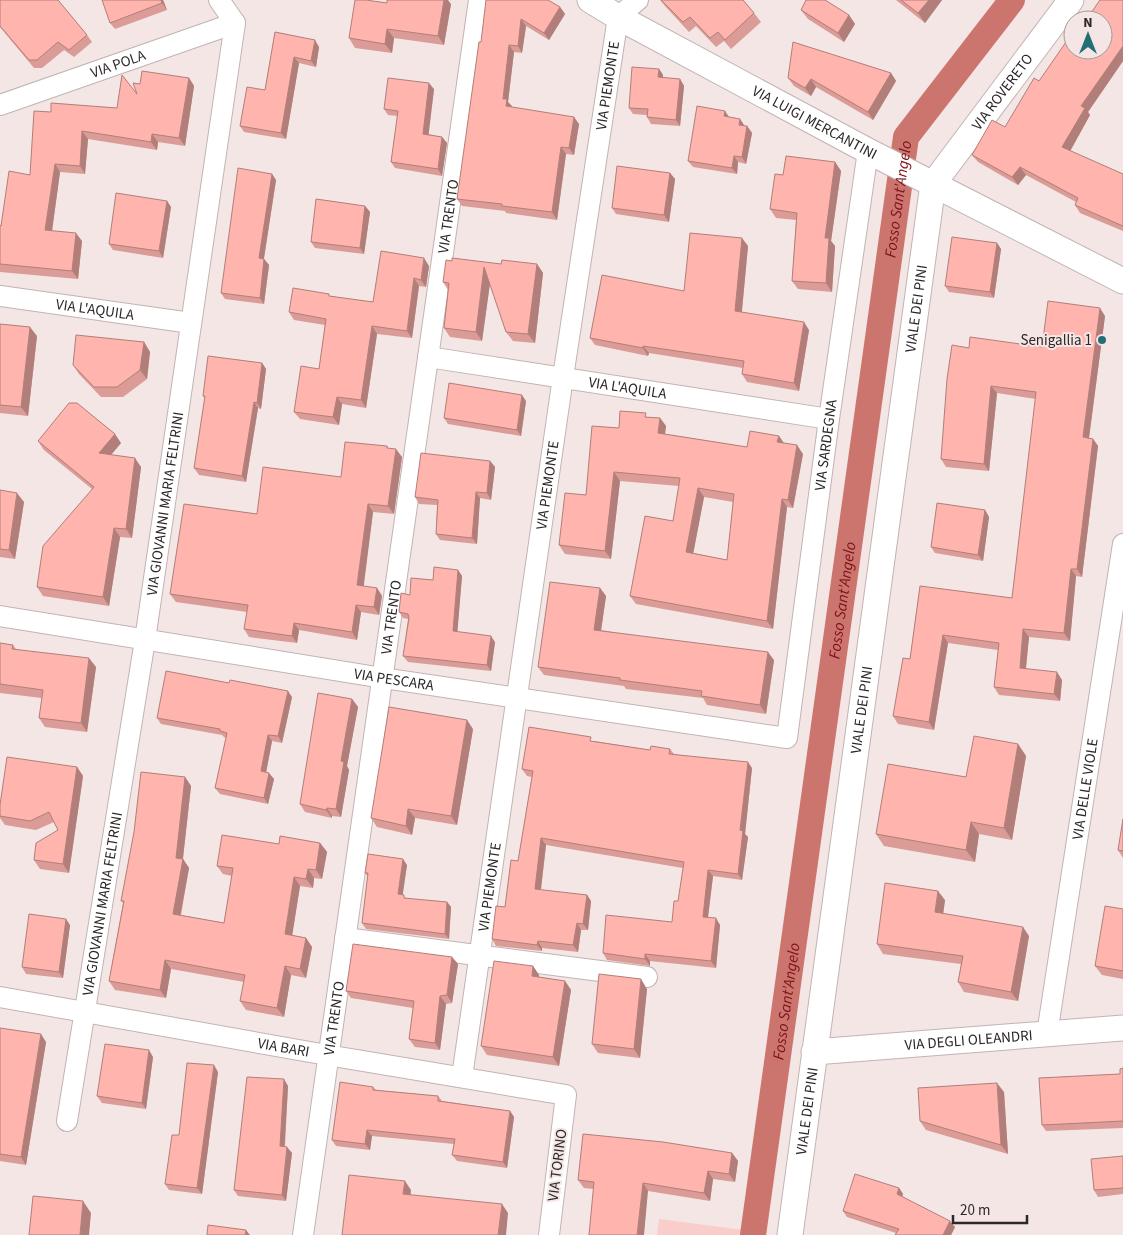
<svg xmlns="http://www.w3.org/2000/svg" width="1123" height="1235" font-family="'Source Sans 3',sans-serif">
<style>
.green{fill:#f9cdc9}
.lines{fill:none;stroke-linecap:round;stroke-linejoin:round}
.canal{stroke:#cc756f;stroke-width:26}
.minor-casing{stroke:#c1b4b3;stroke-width:22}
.tertiary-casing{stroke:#c1b4b3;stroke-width:27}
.minor{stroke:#fff;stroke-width:20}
.tertiary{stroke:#fff;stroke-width:25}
.wall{fill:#db9b96;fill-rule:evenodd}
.shaded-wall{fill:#b27e7a}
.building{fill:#ffb4ae;stroke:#b27e7a;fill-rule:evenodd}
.poi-dot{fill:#246e75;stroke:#f3e6e4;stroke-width:2}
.labels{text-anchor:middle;stroke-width:4;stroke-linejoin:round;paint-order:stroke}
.street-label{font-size:15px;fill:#2d2828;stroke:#f3e6e4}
.poi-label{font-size:15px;fill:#2d2828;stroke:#f3e6e4;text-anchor:end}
.water-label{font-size:16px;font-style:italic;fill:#7d1219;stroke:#f3e6e4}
</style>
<rect width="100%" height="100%" fill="#f3e6e4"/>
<path class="green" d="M659,1219L751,1231V1235H657Z"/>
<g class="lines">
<path class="canal" id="s1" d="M753,1235L906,137L1012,0"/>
<defs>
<g id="minor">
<path id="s2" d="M0,105L235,23"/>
<path id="s3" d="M0,296L191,323"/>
<path id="s4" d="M428,357L829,419"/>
<path id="s5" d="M0,616L383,678L787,738L829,419L868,151"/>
<path d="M345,938L647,977"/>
<path id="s6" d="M0,997L327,1055L566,1095L549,1235"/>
<path id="s7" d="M1047,1034L1123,544"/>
<path id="s8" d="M462,1077L563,377L618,17L638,0"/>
<path id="s9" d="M67,1121L145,640L235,23L219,0"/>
<path id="s10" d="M303,1235L479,0"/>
</g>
<g id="tertiary">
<path id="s11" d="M590,0L618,17L868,151L1123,281"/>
<path id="s12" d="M814,1052L1123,1028"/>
<path id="s13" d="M790,1235L933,184L1071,0"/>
</g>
</defs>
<use href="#minor" class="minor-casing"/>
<use href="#tertiary" class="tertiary-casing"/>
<use href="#minor" class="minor"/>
<use href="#tertiary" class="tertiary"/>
</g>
<g class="wall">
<path d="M0,0L87,35L92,42L74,57L64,50L42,68H34L0,27Z"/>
<path d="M163,0L167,10L115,29L110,23Z"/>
<path d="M486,0L560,7L565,14L549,40L526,26L522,53L514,52L508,102L511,107L579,124L574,155L566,154L557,220L506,213L505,211L462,206L457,199L481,42Z"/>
<path d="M660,0H743L754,13L761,22L731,49L724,41L716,47L696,26L689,32L665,6Z"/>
<path d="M896,0H942L925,23Z"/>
<path d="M1123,0V61L1088,112L1090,115L1070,151L1123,174V231L1080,213L1075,205L1076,202L1026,175L1018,185L978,162L972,155L1005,127L1039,81Z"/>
<path d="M451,4L444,45L394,38L392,53L355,48L349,38Z"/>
<path d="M801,10L849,15L855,24L844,42L808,19Z"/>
<path d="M275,32L319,47L316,67L299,63L286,139L244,132L240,126L265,90Z"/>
<path d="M659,69L663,75V78L680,79L684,86L680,126L651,124L647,117V115L633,114L629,108Z"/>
<path d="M891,73L896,81L873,120L816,87L811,96L794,86L788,78Z"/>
<path d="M189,78L194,86L185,146L158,142L157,150L88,139L85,174L60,172L52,231L82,241L78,279L0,272V226L30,175L51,112L117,108L137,94L140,84Z"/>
<path d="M434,89L428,134L442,137L447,143L442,176L395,168L391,162L398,116L388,115L384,109Z"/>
<path d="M729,117L740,119L744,126H747L752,133L746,164L738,162L737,174L693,167L688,161Z"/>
<path d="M835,162L841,171L831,241L835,246L832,292L798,289L792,281L796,220L776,218L770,209L783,175Z"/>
<path d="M670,173L675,179L669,222L616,214L612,208Z"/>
<path d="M272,174L276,180L264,259L269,265L264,304L225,299L221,293Z"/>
<path d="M167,201L171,207L163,258L113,250L109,244Z"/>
<path d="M365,206L370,212L364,254L315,248L311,242Z"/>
<path d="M997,243L1001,249L994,298L949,292L945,286Z"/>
<path d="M748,246L742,312L809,330L799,391L747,382L742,374L743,368L649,353L648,356L595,345L590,338L684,291Z"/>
<path d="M452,261L501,264H537L543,273L535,343L513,341L506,332L490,283L482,341L450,337L444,328L448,290L443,282Z"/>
<path d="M429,266L426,287L419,286L412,338L377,334L366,408L342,404L339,425L300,419L294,412L319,369L325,325L294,320L289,312L330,296L373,302Z"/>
<path d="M1105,316L1089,438L1093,439L1098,446L1082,577L1076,576L1070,641L1029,637L1026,669L1062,680L1060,701L999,695L994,687L998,650L948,643L934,730L898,724L893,716L910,659L920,586L1012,598L1036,399L997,393L989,471L946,467L941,459L969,348L1042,347Z"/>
<path d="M0,324L37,336L28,416L0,413Z"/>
<path d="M144,342L150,352L147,379L123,397H101L79,374L73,365Z"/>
<path d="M262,363L266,369L261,409L258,408L246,482L199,475L194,468L205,399L203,396Z"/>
<path d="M526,401L521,436L448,424L444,418Z"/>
<path d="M648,417L660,418L666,426L665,434L747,447L779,436L784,443L803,454L793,508L787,507L773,629L636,604L630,596L673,521L679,486L620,481L611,559L565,554L559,545L586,495L619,428ZM704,497L733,502L727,560L693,553Z"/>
<path d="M38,441L121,443L111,455L141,467L132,538L120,537L109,606L43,596L37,587L92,489L44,450Z"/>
<path d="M387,446L389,449L402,457L394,514L373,512L363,586L377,588L382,596L379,615L361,612L357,640L299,630L297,643L249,637L244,629L247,612L176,602L170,594L257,514L341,477Z"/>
<path d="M490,461L495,467L491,500L480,498L477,544L440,540L436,534L437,505L419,504L415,497Z"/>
<path d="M0,490L24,502L15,559L0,557Z"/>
<path d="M985,510L989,517L983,561L935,553L931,547Z"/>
<path d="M458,570L462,576L457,632L495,642L491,671L408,662L403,656L408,619L403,618L399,612L410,595L433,580Z"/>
<path d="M600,588L606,596L601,630L774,660L766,714L707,705L703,698L626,689L624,686L544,675L538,667Z"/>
<path d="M0,643L13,645L16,649L96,667L87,732L45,727L39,718L42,698L0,693Z"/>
<path d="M292,697L282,743L272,741L266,773L274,779L268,804L220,794L215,788L226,738L224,737L222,735L161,724L157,718Z"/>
<path d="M352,699L358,707L347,766L349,770L341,817L332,816V818L305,812L300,804Z"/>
<path d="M473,729L457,825L415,818L412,835L377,827L371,818Z"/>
<path d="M594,741L650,750L670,749L674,754L752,768L745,834L748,837L742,880L713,876L708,918L720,925L716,968L650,961V966L607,960L603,953L672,922L678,901L683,868L546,845L541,890L587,895L591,901L588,930H581L578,952L542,948V951L496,946L492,939L505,907L518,861L532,777L527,776L522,769Z"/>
<path d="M1018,744L1026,756L1012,840L979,834L975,862L884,846L876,834L966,777Z"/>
<path d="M77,767L83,776L69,873L40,869L34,860L58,830L54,822L36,830L5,825L0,818V805Z"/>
<path d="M185,777L191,786L183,859L189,868L181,915L224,923L232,876L223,874L217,866L279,844L320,843L327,852L322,879L314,878L313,888L300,886L292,935L306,938L312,947L306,978L291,975L284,1017L246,1010L240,1001L244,982L171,969L166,998L115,990L109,981L123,903L121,901Z"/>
<path d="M1123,819V858L1118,850Z"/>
<path d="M407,865L402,895L407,899L447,902L451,907L449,939L366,929L362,923L368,877L365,873Z"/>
<path d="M945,900L943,914L1029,936L1018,1001L964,992L958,982L961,964L883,954L877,944Z"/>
<path d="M1123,909V979L1102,975L1095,966Z"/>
<path d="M70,925L63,978L26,974L22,967Z"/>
<path d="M452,957L458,964L452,1003L446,1004L440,1050L415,1047L409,1039L413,1008L351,998L346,991Z"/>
<path d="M533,966L539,975V977L565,981L571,990L559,1066L487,1055L481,1046Z"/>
<path d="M647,989L640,1058L598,1053L592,1044Z"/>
<path d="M0,1028L46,1042L26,1165L0,1161Z"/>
<path d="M153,1057L146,1109L102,1103L97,1096Z"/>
<path d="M1123,1068V1128L1046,1131L1042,1125L1120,1074Z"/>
<path d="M218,1072L202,1194L169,1190L165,1184L179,1135Z"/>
<path d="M288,1086L285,1147L292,1153L286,1201L238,1196L234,1190Z"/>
<path d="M373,1087L376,1090L438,1096L442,1101L510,1111L514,1117L507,1168L457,1161L452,1155L454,1144L372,1136L370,1150L336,1146L332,1140Z"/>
<path d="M1004,1092L1008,1154L926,1130L920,1121Z"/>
<path d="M732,1153L738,1161L735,1182L713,1179L710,1201L648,1191L594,1189L584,1188L578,1180Z"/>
<path d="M1123,1156V1194L1098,1197L1094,1190Z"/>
<path d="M899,1188L903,1194L902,1196L955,1227L951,1235H895L896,1233L847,1217L843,1211Z"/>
</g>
<g class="shaded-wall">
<path d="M161,0H163L167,10L162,3Z"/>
<path d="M444,0H448L451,4L444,45L438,36Z"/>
<path d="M929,0H942L925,23L918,13Z"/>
<path d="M560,7L565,14L549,40L544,33Z"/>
<path d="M849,15L855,24L844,42L838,33Z"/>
<path d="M521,19L526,26L522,53L518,46Z"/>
<path d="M387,29L394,38L392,53L385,44Z"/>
<path d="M315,40L319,47L316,67L311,61Z"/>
<path d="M509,45L514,52L508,102L512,106L511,113L506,106L503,99Z"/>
<path d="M1123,46V61L1088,112L1090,115L1068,155L1062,147L1081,106Z"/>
<path d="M294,57L299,63L286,139L281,133Z"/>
<path d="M659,69L663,75V83L658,77Z"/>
<path d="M891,73L896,81L873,120L868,112Z"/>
<path d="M189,78L194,86L185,146L179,138Z"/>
<path d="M680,79L684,86L680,126L676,120Z"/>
<path d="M811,79L816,87L811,96L805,88Z"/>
<path d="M429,83L434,89L428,140L423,134Z"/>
<path d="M725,111L729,117L724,116Z"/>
<path d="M574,117L579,124L574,155L569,148Z"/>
<path d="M740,119L744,125L743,131L739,125Z"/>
<path d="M747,126L752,133L746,164L742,157Z"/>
<path d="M82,131L88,139L85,174L80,166Z"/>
<path d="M152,134L158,142L157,150L151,142Z"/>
<path d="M442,137L447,143L442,176L438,169Z"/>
<path d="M561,147L566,154L557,220L552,212Z"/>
<path d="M734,156L738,162L737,174L732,168Z"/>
<path d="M835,162L841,171L831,241L835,246L832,292L826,283L825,238Z"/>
<path d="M55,164L60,172L51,238L45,230Z"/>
<path d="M1020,167L1026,175L1018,185L1012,177Z"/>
<path d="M670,173L675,179L669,222L664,215Z"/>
<path d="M272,174L276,180L263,264L259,258Z"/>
<path d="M167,201L171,207L163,258L159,251Z"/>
<path d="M365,206L370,212L364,254L360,248Z"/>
<path d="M76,233L82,241L78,279L72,271Z"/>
<path d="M742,238L748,246L741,319L735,311Z"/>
<path d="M997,243L1001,249L994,298L990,292Z"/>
<path d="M424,258L429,266L426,287L421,280Z"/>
<path d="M264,259L269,265L264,304L260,298Z"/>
<path d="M537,264L543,273L535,343L528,334Z"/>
<path d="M484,267L491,276L482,341L476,332Z"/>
<path d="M414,278L419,286L412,338L407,331Z"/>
<path d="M1100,308L1105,316L1088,445L1083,437Z"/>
<path d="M804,322L809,330L799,391L794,383Z"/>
<path d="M372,326L377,334L366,408L361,400Z"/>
<path d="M30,327L37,336L28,416L21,407Z"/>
<path d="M144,342L150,352L147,379L140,370Z"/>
<path d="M643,346L649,353L648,356L643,348Z"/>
<path d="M262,363L266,369L261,409L257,403Z"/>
<path d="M991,386L997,393L989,471L984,464Z"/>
<path d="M522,395L526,401L521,436L517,430Z"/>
<path d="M337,397L342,404L339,425L333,417Z"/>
<path d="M254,402L258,408L246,482L242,476Z"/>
<path d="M660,418L666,426L664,441L658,433Z"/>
<path d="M115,434L121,443L105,462L99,453Z"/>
<path d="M779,436L785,445L777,442Z"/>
<path d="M1093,439L1098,446L1082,577L1077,569Z"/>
<path d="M797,445L803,454L793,508L788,500Z"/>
<path d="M396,449L402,457L394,514L388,506Z"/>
<path d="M135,458L141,467L132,538L126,529Z"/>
<path d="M490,461L495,467L491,500L487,493Z"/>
<path d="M614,472L620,481L611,559L605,551Z"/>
<path d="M698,488L704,497L692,560L686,552Z"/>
<path d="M476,492L480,498L477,544L472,538Z"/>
<path d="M17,493L24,502L15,559L9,550Z"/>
<path d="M782,499L787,507L773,629L767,621Z"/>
<path d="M368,504L373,512L363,592L357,585Z"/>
<path d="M985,510L989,517L983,561L978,555Z"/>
<path d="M114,528L120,537L109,606L103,597Z"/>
<path d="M1071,569L1076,576L1070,641L1064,633Z"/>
<path d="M458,570L462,576L457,637L453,631Z"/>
<path d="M377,588L382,596L379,615L374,607Z"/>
<path d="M600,588L606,596L600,638L594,630Z"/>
<path d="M356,605L361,612L357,640L352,632Z"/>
<path d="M294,623L299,630L297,643L292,636Z"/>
<path d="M1023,629L1029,637L1025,676L1020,668Z"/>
<path d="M943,635L948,643L934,730L929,722Z"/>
<path d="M491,636L495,642L491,671L487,665Z"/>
<path d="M768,652L774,660L766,714L760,705Z"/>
<path d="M89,658L96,667L87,732L81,723Z"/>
<path d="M1057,672L1062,680L1060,701L1054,694Z"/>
<path d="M288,691L292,697L282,743L278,736Z"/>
<path d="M352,699L358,707L347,766L349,770L341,817L336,809L341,761Z"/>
<path d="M467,720L473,729L457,825L451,816Z"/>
<path d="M268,735L272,741L265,778L261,771Z"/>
<path d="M1018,744L1026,756L1012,840L1004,828Z"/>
<path d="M748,762L752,768L745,834L748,837L742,880L738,874L740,830Z"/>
<path d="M77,767L83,776L69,873L63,864Z"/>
<path d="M269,773L274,779L268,804L264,798Z"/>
<path d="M185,777L191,786L182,866L183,859L189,868L179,922L173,914L176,858Z"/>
<path d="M327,808L332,816V818L326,810Z"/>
<path d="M408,809L415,818L412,835L406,826Z"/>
<path d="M971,822L979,834L975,862L966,850Z"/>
<path d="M541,838L546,845L540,896L535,889Z"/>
<path d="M320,843L327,852L322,879L316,870Z"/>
<path d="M403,859L407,865L402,900L398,894Z"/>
<path d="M308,869L314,878L313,888L306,879Z"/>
<path d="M708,870L713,876L707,924L703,917Z"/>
<path d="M294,877L300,886L291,943L285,934Z"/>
<path d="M938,891L945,900L942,922L935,912Z"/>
<path d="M587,895L591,901L588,930L583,924Z"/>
<path d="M447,902L451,907L449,939L445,934Z"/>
<path d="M716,918L720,925L716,968L711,961Z"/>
<path d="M66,919L70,925L63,978L59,972Z"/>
<path d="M577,923L581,930L578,952L573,945Z"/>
<path d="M1023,927L1029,936L1018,1001L1011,992Z"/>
<path d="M306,938L312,947L306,978L300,969Z"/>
<path d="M538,941L542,948V951L537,945Z"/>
<path d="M645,954L650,961V966L645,959Z"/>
<path d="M452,957L458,964L452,1003L447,995Z"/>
<path d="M165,960L171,969L166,998L160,990Z"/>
<path d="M285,966L291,975L284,1017L277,1008Z"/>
<path d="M533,966L539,975L538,985L532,976Z"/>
<path d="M641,979L647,989L640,1058L634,1049Z"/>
<path d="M565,981L571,990L559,1066L553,1057Z"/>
<path d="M440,996L446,1004L440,1050L435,1043Z"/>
<path d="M41,1034L46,1042L26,1165L21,1157Z"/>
<path d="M149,1050L153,1057L146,1109L142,1103Z"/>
<path d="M214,1065L218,1072L202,1194L197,1188Z"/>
<path d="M284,1079L288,1086L284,1153L280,1146Z"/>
<path d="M997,1083L1004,1092L1008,1154L1001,1145Z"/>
<path d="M510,1111L514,1117L507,1168L503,1162Z"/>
<path d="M367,1130L372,1136L370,1150L365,1144Z"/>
<path d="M287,1147L292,1153L286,1201L282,1195Z"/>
<path d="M732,1153L738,1161L735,1182L729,1174Z"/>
<path d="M708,1171L713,1179L710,1201L704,1193Z"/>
<path d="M405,1181L411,1190L410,1203L403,1194Z"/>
<path d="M643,1183L648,1191L644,1235H637Z"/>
<path d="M899,1188L903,1194L901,1200L897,1194Z"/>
<path d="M83,1201L91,1213L89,1235H80Z"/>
<path d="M502,1204L508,1213L506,1235H498Z"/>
<path d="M950,1221L955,1227L951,1235H943Z"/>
<path d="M246,1230L250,1235H245Z"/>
</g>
<g class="building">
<path d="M0,0H58L87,35L69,50L58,42L37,60H29L0,26Z"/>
<path d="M102,0H161L162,3L110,23Z"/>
<path d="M355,0H366L387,3V0H444L438,36L387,29L385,44L349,38Z"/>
<path d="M486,0H548L560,7L544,33L521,19L518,46L509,45L503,99H507L506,106L574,117L569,148L561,147L552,212L502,206V204L457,199L479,42H481Z"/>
<path d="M661,0H743L754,13L725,40L718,32L710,38L690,17L683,22Z"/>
<path d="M806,0H825L849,15L838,33L801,10Z"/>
<path d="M901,0H929L918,13Z"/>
<path d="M1100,0H1123V46L1081,106L1085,108L1062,147L1123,174V226L1075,205L1078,198L1020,167L1012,177L972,155L992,120L1005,127L1034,78L1039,81L1073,32V50H1103V20H1086Z"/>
<path d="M275,32L315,40L311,61L294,57L281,133L240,126L247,87L265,90Z"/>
<path d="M793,42L891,73L868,112L811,79L805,88L788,78Z"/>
<path d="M632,67L659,69L658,77L680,79L676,120L647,117L648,109L629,108Z"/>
<path d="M142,71L189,78L179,138L152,134L151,142L82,131L80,166L55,164L45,230L76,233L72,271L0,264V226H1L9,171L30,175L34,111L51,112V103L117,108L122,75L137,94L133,83L140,84Z"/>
<path d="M388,78L429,83L423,134L442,137L438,169L391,162L398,111L384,109Z"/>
<path d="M697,106L725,111L724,116L740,119L739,125L747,126L742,157L734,156L732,168L688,161Z"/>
<path d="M786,156L835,162L825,238H829L826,283L792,281L797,213L770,209L775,174L783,175Z"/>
<path d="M617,166L670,173L664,215L612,208Z"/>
<path d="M238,168L272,174L259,258L264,259L260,298L221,293Z"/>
<path d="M116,193L167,201L159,251L109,244Z"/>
<path d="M316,199L365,206L360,248L311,242Z"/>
<path d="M690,233L742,238L735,311L804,322L794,383L742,374L744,361L643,346V348L590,338L602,275L684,291Z"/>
<path d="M952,237L997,243L990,292L945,286Z"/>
<path d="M381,251L424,258L421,280L414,278L407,331L372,326L361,400L337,397L333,417L294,412L301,366L319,369L326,319L289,312L293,288L329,294V296L373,302Z"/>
<path d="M452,258L501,264L502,260L537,264L528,334L506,332L484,267L476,332L444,328L449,283L443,282L446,260L452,261Z"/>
<path d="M1048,301L1100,308L1083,437L1093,439L1077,569H1071L1064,633L1023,629L1020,668L1057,672L1054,694L994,687L999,643L943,635L929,722L893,716L903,658L910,659L920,586L1012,598L1036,392L991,386L984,464L941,459L947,379L952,345L969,348L970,337L1042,347Z"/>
<path d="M0,324L30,327L21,407L0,405Z"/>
<path d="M76,335L144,342L140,370L117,387H94L73,365Z"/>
<path d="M208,356L262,363L257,403L254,402L242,476L194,468L205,396H203Z"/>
<path d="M449,383L522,395L517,430L444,418Z"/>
<path d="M69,403H77L115,434L99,453L135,458L126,529L114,528L103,597L37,587L43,546L94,487L38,441Z"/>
<path d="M620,411L646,413L645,417L660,418L658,433L747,447L750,431L779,436L777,442L797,445L788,500L782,499L767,621L630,596L645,516L673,521L680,478L614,472L605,551L559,545L565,493L586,495L592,426L619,428ZM698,488L734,494L727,560L686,552Z"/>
<path d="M345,442L387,446V448L396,449L388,506L368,504L357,585L377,588L374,607L356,605L352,632L294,623L292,636L244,629L248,605L170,594L184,504L257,514L263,467L341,477Z"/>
<path d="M421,453L490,461L487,493L476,492L472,538L436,534L438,500L415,497Z"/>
<path d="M0,490L17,493L9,550L0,549Z"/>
<path d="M937,503L985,510L978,555L931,547Z"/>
<path d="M434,567L458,570L453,631L491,636L487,665L403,656L409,618L408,614L399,612L401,593L410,595L411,578L433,580Z"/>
<path d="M550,582L600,588L594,630L768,652L760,705L701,696L702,691L620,680V678L538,667Z"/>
<path d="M0,643L13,645L12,649L89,658L81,723L39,718L43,690L0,684Z"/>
<path d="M166,671L229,683L230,680L288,691L278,736L268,735L261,771L269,773L264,798L215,788L227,733L220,731V729L157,718Z"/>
<path d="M318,693L352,699L341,761L344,762L336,809L327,808L326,810L300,804Z"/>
<path d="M389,707L467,720L451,816L408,809L406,826L371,818Z"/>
<path d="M529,727L591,737L590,741L650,750L651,746L670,749L669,754L748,762L740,830L743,831L738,874L708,870L703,917L716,918L711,961L645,954V959L603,953L606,915L672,922L674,901H678L684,862L541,838L535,889L587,895L583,924L577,923L573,945L538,941L537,945L492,939L496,906L505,907L511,860L518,861L533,771L522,769Z"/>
<path d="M974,736L1018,744L1004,828L971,822L966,850L876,834L888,764L966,777Z"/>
<path d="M7,757L77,767L63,864L34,860L36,843L58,830L49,812L30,821L0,816V805Z"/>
<path d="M141,772L185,777L176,858L183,859L173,914L224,923L233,868L217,866L222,835L279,844L280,836L320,843L316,870L308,869L306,879L294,877L285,934L306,938L300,969L285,966L277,1008L240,1001L245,975L165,960L160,990L109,981L124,901H121L134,832Z"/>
<path d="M1123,819V851L1118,850Z"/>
<path d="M368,854L403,859L398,894L404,895V898L447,902L445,934L362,923L368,873H365Z"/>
<path d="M885,883L938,891L935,912L1023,927L1011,992L958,982L963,956L877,944Z"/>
<path d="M1105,906L1123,909V971L1095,966Z"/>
<path d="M29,914L66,919L59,972L22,967Z"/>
<path d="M353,944L452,957L447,995L440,996L435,1043L409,1039L414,1001L346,991Z"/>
<path d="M494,961L533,966L532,976L565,981L553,1057L481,1046Z"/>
<path d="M599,974L641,979L634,1049L592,1044Z"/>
<path d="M0,1028L41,1034L21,1157L0,1154Z"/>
<path d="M105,1044L149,1050L142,1103L97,1096Z"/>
<path d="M187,1063L214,1065L197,1188L165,1184L172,1135H179Z"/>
<path d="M1123,1068V1121L1042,1125L1039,1078L1120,1074V1069Z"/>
<path d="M247,1077L284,1079L280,1146L287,1147L282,1195L234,1190Z"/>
<path d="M340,1082L373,1087V1090L438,1096V1101L510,1111L503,1162L452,1155L455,1139L367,1130L365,1144L332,1140Z"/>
<path d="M997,1083L1001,1145L920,1121L918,1088Z"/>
<path d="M583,1134L663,1142L732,1153L729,1174L708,1171L704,1193L643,1183L637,1235H589L594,1182L578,1180Z"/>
<path d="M1123,1156V1188L1094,1190L1091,1159Z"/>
<path d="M855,1174L899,1188L897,1194L950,1221L943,1235H895L899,1229L843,1211Z"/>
<path d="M349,1175L405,1181L403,1194L502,1204L498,1235H342Z"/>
<path d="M33,1196L83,1201L80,1235H29Z"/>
<path d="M208,1225L246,1230L245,1235H207Z"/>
</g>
<circle class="poi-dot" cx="1102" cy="340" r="5"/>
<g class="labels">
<g class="street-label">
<text dy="5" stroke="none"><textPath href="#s2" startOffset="125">VIA POLA</textPath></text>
<text dy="5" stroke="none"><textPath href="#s8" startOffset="1002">VIA PIEMONTE</textPath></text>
<text dy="5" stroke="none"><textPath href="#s13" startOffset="1176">VIA ROVERETO</textPath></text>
<text dy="5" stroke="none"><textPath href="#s11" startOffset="256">VIA LUIGI MERCANTINI</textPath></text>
<text dy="5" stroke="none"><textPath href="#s10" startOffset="1029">VIA TRENTO</textPath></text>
<text dy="5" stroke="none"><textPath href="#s13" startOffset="935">VIALE DEI PINI</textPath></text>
<text dy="5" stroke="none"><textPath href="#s3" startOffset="96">VIA L'AQUILA</textPath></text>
<text dy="5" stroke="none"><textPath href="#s4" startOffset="202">VIA L'AQUILA</textPath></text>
<text dy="5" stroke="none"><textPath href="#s5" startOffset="1092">VIA SARDEGNA</textPath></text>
<text dy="5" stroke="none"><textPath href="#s8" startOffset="598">VIA PIEMONTE</textPath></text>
<text dy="5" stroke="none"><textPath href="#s9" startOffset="625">VIA GIOVANNI MARIA FELTRINI</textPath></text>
<text dy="5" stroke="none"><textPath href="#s10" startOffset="624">VIA TRENTO</textPath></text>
<text dy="5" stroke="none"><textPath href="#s5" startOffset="399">VIA PESCARA</textPath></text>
<text dy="5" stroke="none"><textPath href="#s13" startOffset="530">VIALE DEI PINI</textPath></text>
<text dy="5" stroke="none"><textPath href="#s7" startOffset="248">VIA DELLE VIOLE</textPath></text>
<text dy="5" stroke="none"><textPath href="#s8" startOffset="192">VIA PIEMONTE</textPath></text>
<text dy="5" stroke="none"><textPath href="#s9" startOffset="220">VIA GIOVANNI MARIA FELTRINI</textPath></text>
<text dy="5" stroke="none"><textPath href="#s10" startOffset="219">VIA TRENTO</textPath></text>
<text dy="5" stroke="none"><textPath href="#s12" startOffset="155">VIA DEGLI OLEANDRI</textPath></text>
<text dy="5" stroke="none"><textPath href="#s6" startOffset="288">VIA BARI</textPath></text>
<text dy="5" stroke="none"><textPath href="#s13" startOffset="125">VIALE DEI PINI</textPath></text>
<text transform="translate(557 1165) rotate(-83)" y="5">VIA TORINO</text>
</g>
<g class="poi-label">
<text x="1092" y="345">Senigallia 1</text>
</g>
<g class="water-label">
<text dy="6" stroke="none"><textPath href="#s1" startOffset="1046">Fosso Sant'Angelo</textPath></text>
<text dy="6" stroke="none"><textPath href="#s1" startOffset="641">Fosso Sant'Angelo</textPath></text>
<text dy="6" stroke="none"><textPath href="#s1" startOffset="236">Fosso Sant'Angelo</textPath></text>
</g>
</g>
<g transform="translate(1088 35)"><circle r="24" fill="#f3e6e4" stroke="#a49a99"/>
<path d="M0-4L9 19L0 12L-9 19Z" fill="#246e75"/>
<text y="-8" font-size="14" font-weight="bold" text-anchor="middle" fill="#2d2828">N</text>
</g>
<path d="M953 1215v8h74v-8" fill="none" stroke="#2d2828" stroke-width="2.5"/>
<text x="960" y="1215" font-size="15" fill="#2d2828" stroke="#f3e6e4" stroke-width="4" paint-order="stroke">20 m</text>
</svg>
